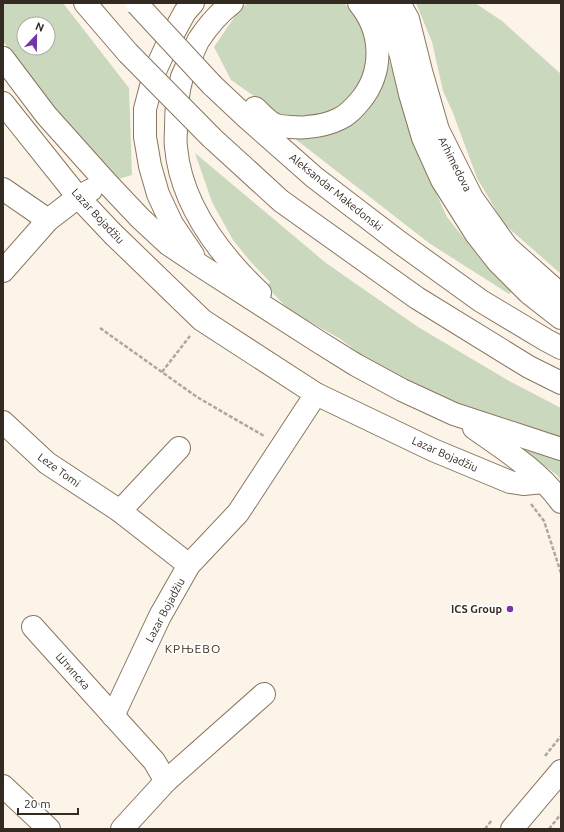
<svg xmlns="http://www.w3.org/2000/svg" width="564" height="832" font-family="Ubuntu,sans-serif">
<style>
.green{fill:#cad8bd;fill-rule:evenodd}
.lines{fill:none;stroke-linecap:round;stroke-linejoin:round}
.minor-casing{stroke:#89765f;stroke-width:24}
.path{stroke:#afa79c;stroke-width:2.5;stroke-dasharray:4 2;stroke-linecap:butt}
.minor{stroke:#fff;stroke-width:22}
.minor-bridge-casing{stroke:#89765f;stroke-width:24;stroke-linecap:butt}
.minor-bridge{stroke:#fff;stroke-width:22}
.poi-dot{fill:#7535a9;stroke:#fff;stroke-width:1.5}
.labels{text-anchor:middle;stroke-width:3;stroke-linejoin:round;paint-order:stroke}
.street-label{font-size:11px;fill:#332b21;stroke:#fff}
.poi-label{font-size:11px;font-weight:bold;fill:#332b21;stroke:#fff;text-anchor:end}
.neighbourhood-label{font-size:12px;letter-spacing:1px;fill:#3c2c17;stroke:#fff}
</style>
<rect width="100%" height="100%" fill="#fcf4e9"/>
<g class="green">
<path d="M3,3H63L129,88L132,175L115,180L47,104L3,41ZM24,24H48V48H24Z"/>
<path d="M248,3H344L358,19L373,60L348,106L318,117L285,118L231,80L214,47L240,9Z"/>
<path d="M416,3H475L502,21L561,74V274L504,224L477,178L453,113L443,91L432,42Z"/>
<path d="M389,60L423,164L447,217L486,266L513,291L509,294L429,243L294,138L352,123L375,98L384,81Z"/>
<path d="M195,153L326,263L418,327L511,382L561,408V445L431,394L363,356L339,338L290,311L267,287L270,282L250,261L233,240L212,202Z"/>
<path d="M526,450L561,460V480L557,475L526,452Z"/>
</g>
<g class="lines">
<defs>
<g id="minor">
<path d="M85,3L128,53"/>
<path d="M193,3L185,12L168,43L155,71L145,109V137L150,166L158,194L172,224L193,255"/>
<path d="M232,3C219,13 207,27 198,41C195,47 192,54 190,61C187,66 184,72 182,77C177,94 176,111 176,128C176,134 175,141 176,147C181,205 219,254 260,293"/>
<path d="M381,3L393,29L401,56L410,94L423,138L442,180L476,234L498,262L529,293L561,318"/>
<path d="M399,3L408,19L421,71L438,130L472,198L507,247L561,295"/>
<path d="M3,58L46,115L106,182L140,218L168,244L201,266L319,342L356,365L402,390L454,414L561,449"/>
<path d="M212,85L246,117L314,177L399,242L481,301L546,340L561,348"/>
<path d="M3,103L78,197L113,234L202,320L316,394L433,450L510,482L523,484L544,482"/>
<path d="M255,108C261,113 267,121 274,124C279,127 301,128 307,127C319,126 329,124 339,119C348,115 354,108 360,101C384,72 383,32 359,3"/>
<path d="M212,138L281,201L417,298L529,367L561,383"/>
<path d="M3,189L48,220"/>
<path d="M3,271L48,220L78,197L91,190"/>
<path d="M3,422L47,463L120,511L189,565"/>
<path d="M474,428C505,450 539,471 561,502"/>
<path d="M120,511L179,448"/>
<path d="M33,627L154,761L166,781"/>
<path d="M113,716L160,616L189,565L238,513L316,394"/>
<path d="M3,786L49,829"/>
<path d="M122,829L166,781L264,694"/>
<path d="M512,829L561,771"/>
</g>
</defs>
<use href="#minor" class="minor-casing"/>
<g class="path">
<path d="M100,328L197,397L264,436"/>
<path d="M162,372L190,336"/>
<path d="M531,504L544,521L561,573"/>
<path d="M545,756L561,736"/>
<path d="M485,829L492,820"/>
<path d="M549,829L561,814"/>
</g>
<use href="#minor" class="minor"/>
<defs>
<g id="minor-bridge">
<path d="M137,4L212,85"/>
<path d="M128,53L212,138"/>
</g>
</defs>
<use href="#minor-bridge" class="minor-bridge-casing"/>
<use href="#minor-bridge" class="minor-bridge"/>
</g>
<circle class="poi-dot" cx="510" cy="609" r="4"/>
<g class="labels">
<g class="street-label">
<text transform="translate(455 164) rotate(63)" y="4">Arhimedova</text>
<text transform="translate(336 192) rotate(39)" y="4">Aleksandar Makedonski</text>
<text transform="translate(98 216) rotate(47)" y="4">Lazar Bojadžiu</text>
<text transform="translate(445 454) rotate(24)" y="4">Lazar Bojadžiu</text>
<text transform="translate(59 470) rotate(36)" y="4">Leze Tomi</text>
<text transform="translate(165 610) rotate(-62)" y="4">Lazar Bojadžiu</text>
<text transform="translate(73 671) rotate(48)" y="4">Штипска</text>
</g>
<g class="poi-label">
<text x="502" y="613">ICS Group</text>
</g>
<g class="neighbourhood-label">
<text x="193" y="653">КРЊЕВО</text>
</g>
</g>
<rect width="564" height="832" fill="none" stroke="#332b21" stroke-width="8"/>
<g transform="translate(36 36) rotate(22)"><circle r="19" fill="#ffffff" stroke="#adaaa6"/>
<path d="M0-3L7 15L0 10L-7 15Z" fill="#7535a9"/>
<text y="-6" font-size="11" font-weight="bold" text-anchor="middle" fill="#332b21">N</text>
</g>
<path d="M18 808v6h60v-6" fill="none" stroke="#332b21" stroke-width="2"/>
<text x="24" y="808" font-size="12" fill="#332b21" stroke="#ffffff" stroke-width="3" paint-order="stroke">20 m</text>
</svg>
